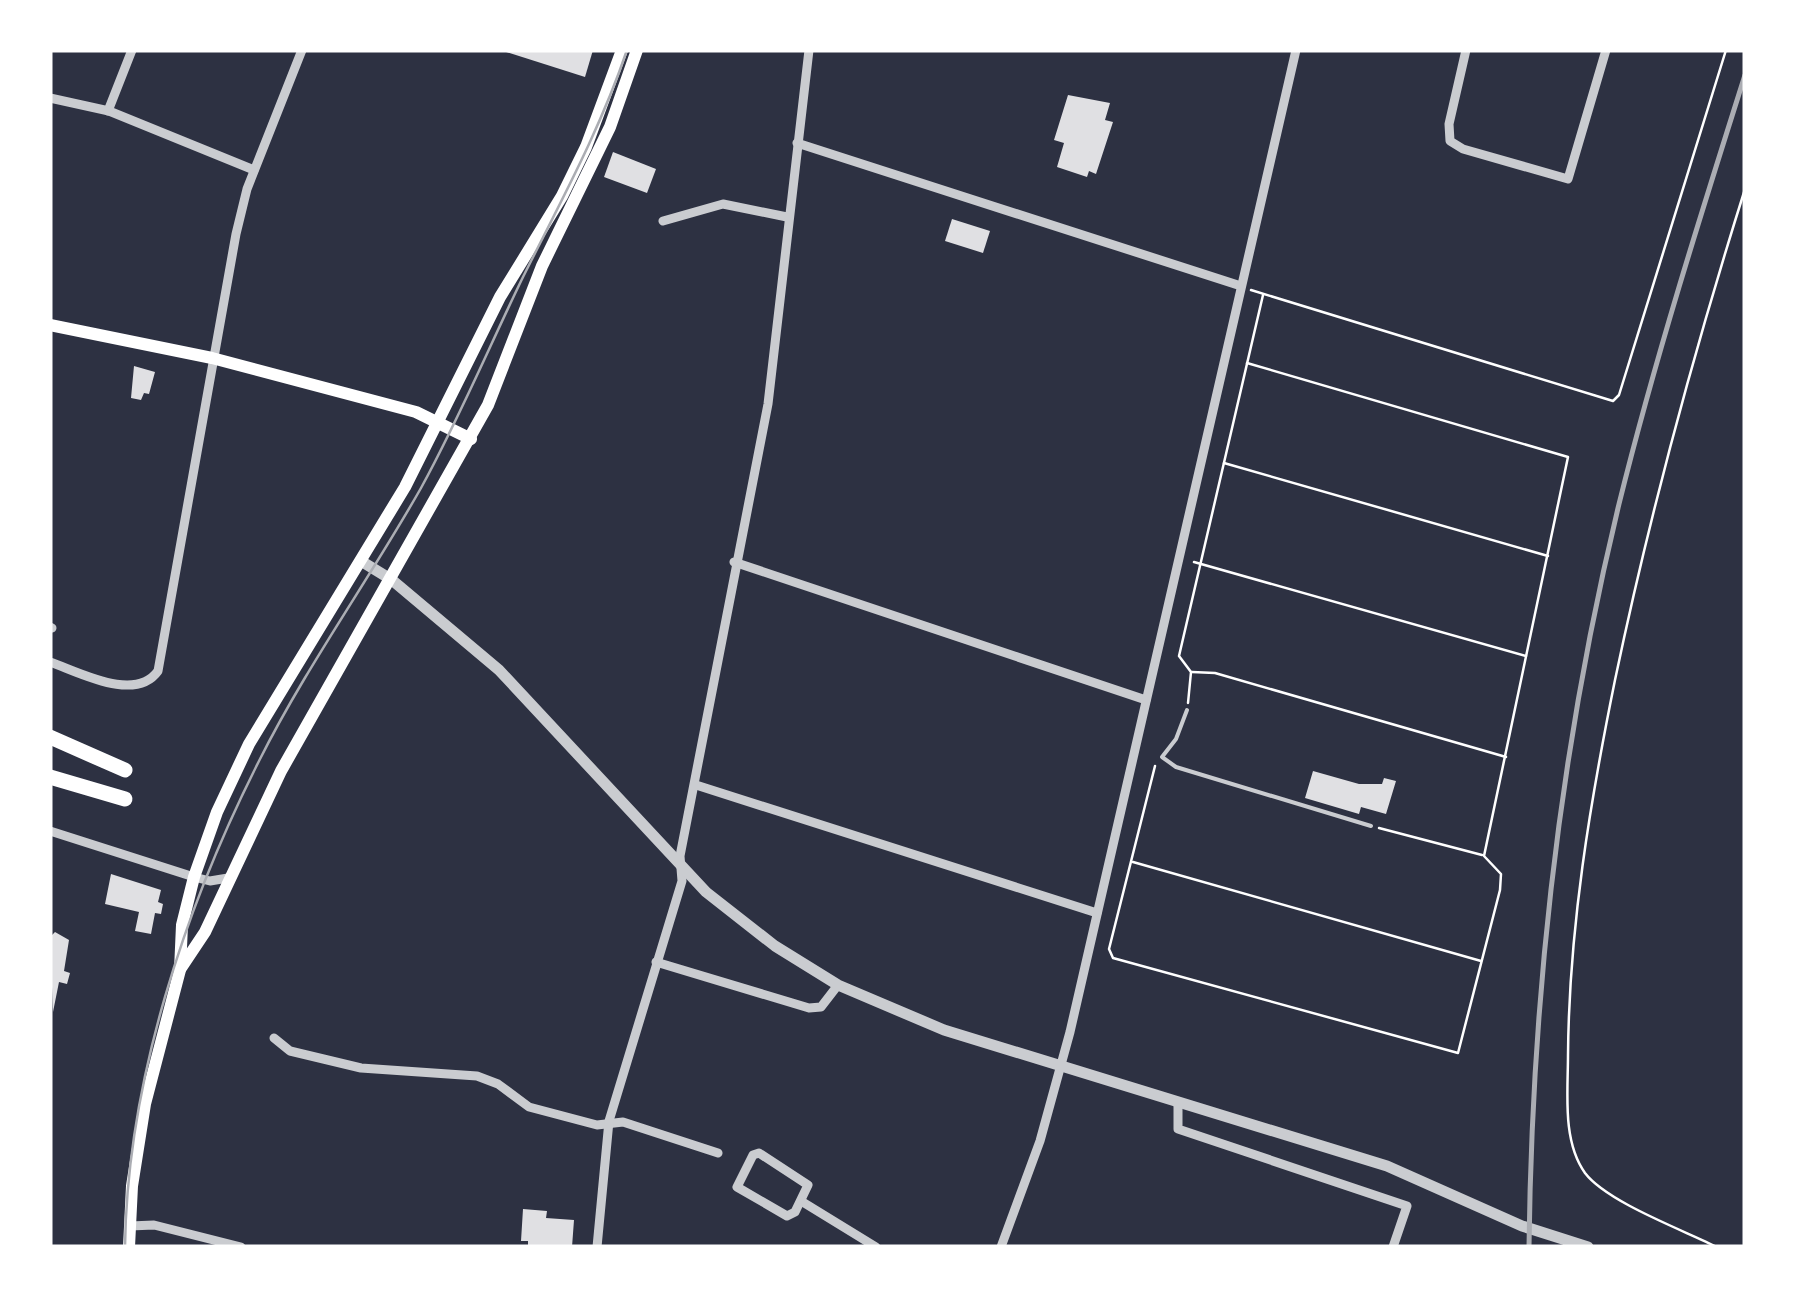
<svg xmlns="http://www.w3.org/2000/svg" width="1795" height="1297" font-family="Karla,sans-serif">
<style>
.building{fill:#e0e0e3}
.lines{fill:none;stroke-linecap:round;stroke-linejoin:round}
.path{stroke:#fff;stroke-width:2.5}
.service{stroke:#caccd0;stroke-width:4}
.minor{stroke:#caccd0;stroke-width:9}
.tertiary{stroke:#caccd0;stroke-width:11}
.secondary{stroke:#fff;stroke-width:12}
.trunk{stroke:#fff;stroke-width:15}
.tram{stroke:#abadb3;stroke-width:2.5}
.rail{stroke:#abadb3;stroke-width:5}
</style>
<rect width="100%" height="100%" fill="#2d3142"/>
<g class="building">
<path d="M500,50H593L585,77Z"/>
<path d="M1068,95L1110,103L1105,120L1113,122L1096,174L1089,171L1087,177L1057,167L1064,143L1054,140Z"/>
<path d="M613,152L656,169L647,193L604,177Z"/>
<path d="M952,219L990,231L983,253L945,241Z"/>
<path d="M134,366L155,372L149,394L144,393L141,400L131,398Z"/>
<path d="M1313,771L1359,784H1382L1384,778L1396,781L1386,814L1361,807L1359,814L1305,798Z"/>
<path d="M111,874L161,890L158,902L163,904L161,914L155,913L151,934L135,931L139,912L105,904Z"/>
<path d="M55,932L69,940L64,971L70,973L67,984L59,982L53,1012L50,937Z"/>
<path d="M523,1209L547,1211L546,1218L574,1220L572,1247H528V1241H521Z"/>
</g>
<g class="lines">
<g class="path">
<path d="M1251,290L1613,401L1619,395L1726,50"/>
<path d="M1224,463L1548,556"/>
<path d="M1194,562L1526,656"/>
<path d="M1192,672L1215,673L1506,757"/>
<path d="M1188,703L1191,672L1179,656L1263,295"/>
<path d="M1155,766L1109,949L1113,958L1458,1053L1500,890L1501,874L1484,856L1568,457L1247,363"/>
<path d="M1379,828L1482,855"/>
<path d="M1133,862L1481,961"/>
<path d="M1717,1247C1683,1230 1607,1202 1585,1173C1562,1141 1568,1092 1568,1055C1569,928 1590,803 1615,680C1650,513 1694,351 1745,189"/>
</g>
<path class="service" d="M1187,710L1176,739L1162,757L1176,767L1371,826"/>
<g class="minor">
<path d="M1466,50L1449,124L1450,141L1463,149L1568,179L1606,50"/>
<path d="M50,98L109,111L254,170"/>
<path d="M108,111L132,50"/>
<path d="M797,143L1241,286"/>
<path d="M663,221L723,204L787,217"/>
<path d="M734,562L1146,700"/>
<path d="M50,627L52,628"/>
<path d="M50,662C79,672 135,703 158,671L236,234L247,189L302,50"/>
<path d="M696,785L1097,913"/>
<path d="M50,831L194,877L210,881L228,878"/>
<path d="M656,962L809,1008L821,1007L838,985"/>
<path d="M274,1038L290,1051L361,1068L477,1076L498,1084L529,1107L597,1125L623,1122L718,1153"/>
<path d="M1178,1102V1129L1407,1206L1393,1247"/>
<path d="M759,1153L808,1185L795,1212L787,1216L737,1187L753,1155Z"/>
<path d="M801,1201L876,1247"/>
<path d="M130,1226L154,1225L241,1247"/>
<path d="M597,1247L609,1121L682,881L680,856L768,404L809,50"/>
<path d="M1001,1247L1040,1141L1070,1032L1296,50"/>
</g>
<path class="tertiary" d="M361,561L392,580L499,670L706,892L775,946L838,985L944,1030L1387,1166L1522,1226L1588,1247"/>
<g class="secondary">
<path d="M50,325L212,358L416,412L471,439"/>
<path d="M181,968L205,932L281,771L488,405L542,266L610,127L637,50"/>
<path d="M129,1247L132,1186L145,1104L180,970L182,925L194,877L217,812L249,744L405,487L500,297L562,196L586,147L622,50"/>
</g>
<g class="trunk">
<path d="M50,737L125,770"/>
<path d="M50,777L125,799"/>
</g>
<path class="tram" d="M125,1247C127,1082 185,907 259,761C306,667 369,580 421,488C459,419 489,347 523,277C561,201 600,130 627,50"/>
<path class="rail" d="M1529,1247C1532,997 1560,747 1619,504C1655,359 1700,217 1745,75"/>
</g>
<rect width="1795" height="1297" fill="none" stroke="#ffffff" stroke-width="105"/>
</svg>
